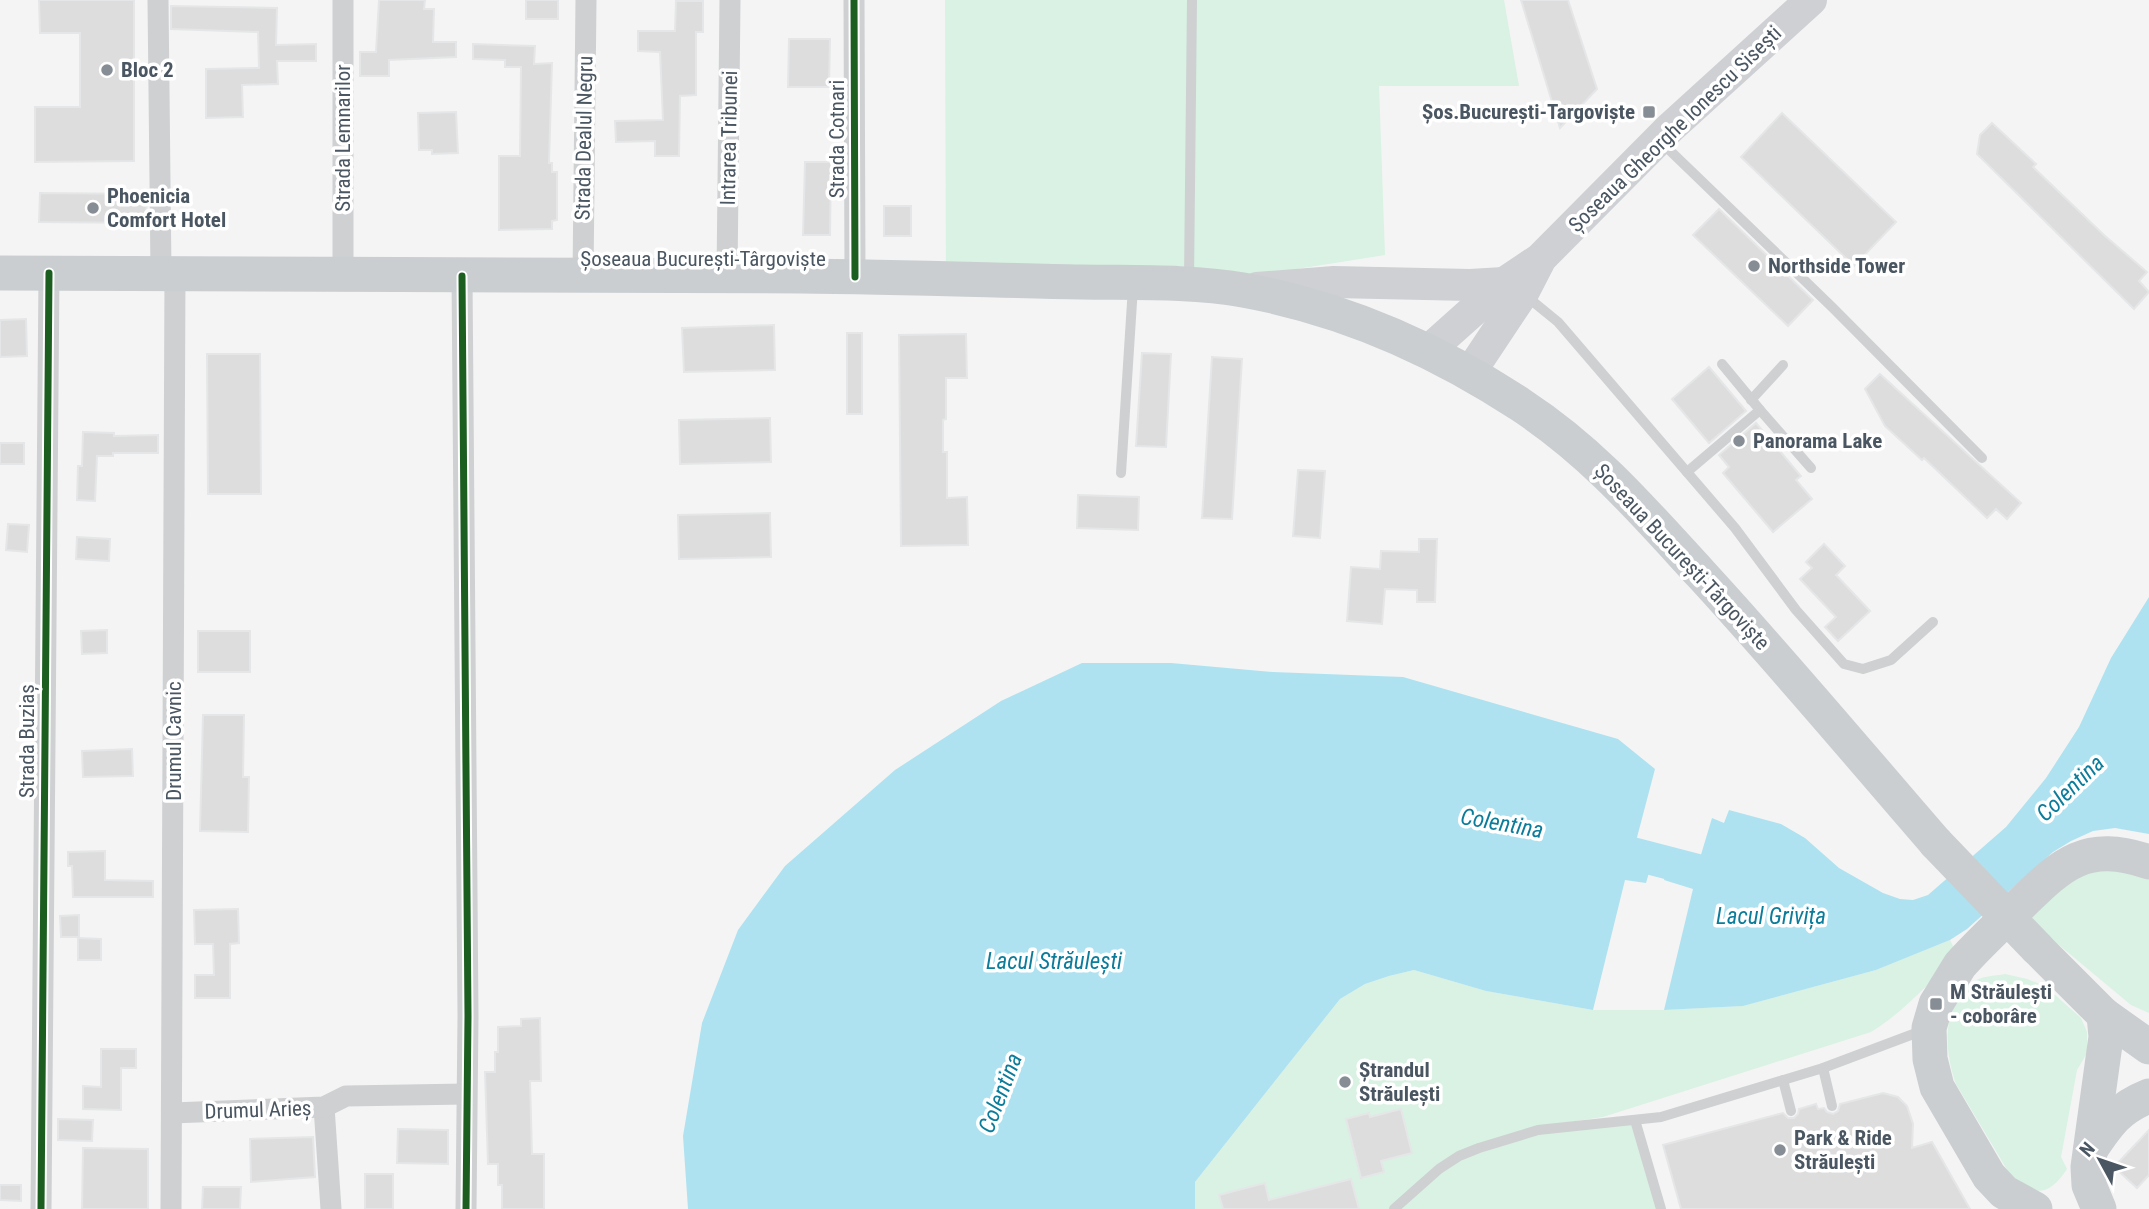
<svg xmlns="http://www.w3.org/2000/svg" width="2149" height="1209" font-family="'Roboto Condensed',sans-serif">
<style>
.green{fill:#d9f2e3}
.water{fill:#aee2f0}
.lines{fill:none;stroke-linecap:round;stroke-linejoin:round}
.river{stroke:#aee2f0;stroke-width:33}
.building{fill:#ddddde;stroke:#e5e6e7;stroke-width:2}
.lane{stroke:#ced0d2;stroke-width:10}
.street{stroke:#ced0d2;stroke-width:21}
.secondary{stroke:#ced0d4;stroke-width:32}
.primary{stroke:#caced1;stroke-width:35}
.primary-bridge{stroke:#caced1;stroke-width:35}
.cycleway-casing{stroke:#fff;stroke-width:11}
.cycleway{stroke:#1b5e20;stroke-width:7}
.poi-dot{fill:#868d94;stroke:#fff;stroke-width:2.5}
.labels{text-anchor:middle;stroke-width:7;stroke-linejoin:round;paint-order:stroke}
.poi-label{font-size:21px;font-weight:bold;fill:#4a5661;stroke:#fff;text-anchor:start}
.street-label{font-size:21px;fill:#4a5661;stroke:#fff}
.water-label{font-size:23px;font-style:italic;fill:#0c7c9b;stroke:#fff}
</style>
<rect width="100%" height="100%" fill="#f4f4f4"/>
<g class="green">
<path d="M945,0H1504L1519,86H1379L1385,255L1189,286L946,279Z"/>
<path d="M2149,870V1013L2131,1005L2023,915L2082,871Z"/>
<path d="M1950,940L1957,954C1930,982 1905,1011 1871,1032L1603,1117L1563,1123L1436,1165L1389,1209H1195V1182L1340,999L1365,984L1389,976L1414,970L1486,991L1593,1010H1664L1743,1006L1876,970Z"/>
<path d="M2005,974L2027,979L2045,986L2081,1018L2087,1032V1053L2077,1070L2061,1157L2067,1169C2052,1192 2039,1197 2015,1183L1956,1084C1944,1051 1941,1005 1973,982C1981,976 1995,976 2005,974Z"/>
<path d="M1635,1120L1661,1209H1394L1439,1169L1538,1130Z"/>
</g>
<g class="water">
<path d="M2149,597V834L2115,828L2093,831L2071,841L2053,852L1967,929L1950,940L1876,970L1743,1006L1664,1010L1693,889L1664,880L1672,849L1700,858L1712,818L1724,823L1729,810L1781,824L1805,838L1839,868L1883,893L1900,899L1913,900L1928,895L2006,827L2046,778L2079,727L2111,658Z"/>
<path d="M1082,663H1171L1273,672L1403,677L1618,739L1655,769L1635,845L1655,852L1646,883L1625,880L1593,1010L1486,991L1414,970L1389,976L1365,984L1340,999L1195,1182V1209H688L683,1136L702,1023L738,930L785,866L895,770L1001,701Z"/>
</g>
<g class="lines">
<path class="river" d="M1611,848L1711,874"/>
</g>
<g class="building">
<path d="M39,0H134V161L35,162V107H80V33H40Z"/>
<path d="M379,0H425L424,9H434L433,42H456V57L389,60V76H360V52H376Z"/>
<rect x="526" y="0" width="32" height="19"/>
<path d="M1521,0H1568L1597,89L1560,128Z"/>
<path d="M676,1H703V32H696V95L680,96L679,156H655V141L616,142L615,121L663,120L660,52L638,51V31H675Z"/>
<path d="M171,6L277,8L276,45L316,44V61H277L278,84L242,85L243,117L206,118V69L259,68L258,32L171,29Z"/>
<path d="M789,39H830L829,87H788Z"/>
<path d="M473,44L535,46L534,64L552,63L549,163H552V172H557V220L552,221V229L499,230V156H520L521,67H505V60L473,59Z"/>
<path d="M456,112L458,153L432,154V150H419L418,113Z"/>
<path d="M1782,113L1896,222L1854,266L1741,157Z"/>
<path d="M1992,123L2036,164L2033,167L2104,235L2147,272L2139,281L2149,292L2134,309L1977,154L1980,135Z"/>
<path d="M805,162H831L830,235H803Z"/>
<path d="M40,193L147,194L146,223L39,222Z"/>
<rect x="884" y="206" width="27" height="30"/>
<path d="M1719,209L1813,300L1788,326L1693,235Z"/>
<path d="M26,319L27,356L0,357V320Z"/>
<path d="M774,325L775,370L684,372L682,328Z"/>
<rect x="847" y="333" width="15" height="81"/>
<path d="M966,334L967,378H946V419L943,420V452H947V498L967,497L968,545L901,546L899,335Z"/>
<path d="M1142,353L1171,354L1166,447L1136,446Z"/>
<path d="M207,354H260L261,494H208Z"/>
<path d="M1212,357L1242,359L1232,519L1202,518Z"/>
<path d="M1709,367L1746,411L1709,443L1672,399Z"/>
<path d="M1880,374L2021,503L2007,519L1996,509L1987,518L1924,458L1922,460L1885,426L1865,389Z"/>
<path d="M770,418L771,462L680,464L679,420Z"/>
<path d="M1756,423L1801,476L1796,480L1812,499L1773,532L1723,473L1729,467L1719,455Z"/>
<path d="M83,432L114,433V436L158,435V453H113V456H97L95,501L77,500L78,466H82Z"/>
<rect x="0" y="443" width="24" height="21"/>
<path d="M1298,470L1325,471L1320,538L1293,536Z"/>
<path d="M1078,495L1139,497L1138,530L1077,528Z"/>
<path d="M770,513L771,557L679,559L678,515Z"/>
<path d="M8,524L29,525L27,552L6,550Z"/>
<path d="M77,537L110,539L109,561L76,559Z"/>
<path d="M1419,539H1437L1435,602H1417V590L1385,589L1382,624L1347,621L1351,567L1380,569L1381,551L1419,552Z"/>
<path d="M1824,544L1845,566L1836,575L1870,611L1838,641L1825,627L1836,617L1800,579L1812,568L1806,562Z"/>
<path d="M107,630V653L82,654L81,631Z"/>
<rect x="198" y="631" width="52" height="41"/>
<path d="M203,715H244L243,777H249L248,832L200,831Z"/>
<path d="M132,749L133,776L83,777L82,751Z"/>
<path d="M105,851V880L153,881V897H73L72,866H68V852Z"/>
<path d="M238,909L239,943L230,944V998H195V975H214L213,944H195L194,910Z"/>
<path d="M79,915V937H61L60,916Z"/>
<path d="M78,938L101,939V960H78Z"/>
<path d="M540,1018L541,1081H530L532,1154H544V1209H502V1185H498V1164H488L485,1072H495V1052H498V1027L521,1026V1019Z"/>
<path d="M101,1049H136V1068H121V1110L83,1109V1086L101,1087Z"/>
<path d="M1883,1093L1898,1097L1907,1106L1913,1124L1912,1148L1932,1142L1970,1209H1681L1663,1145L1783,1113L1788,1118H1794L1798,1114L1799,1109L1816,1104L1818,1109L1824,1108L1827,1112L1833,1114L1838,1111L1840,1104Z"/>
<path d="M1401,1109L1412,1153L1381,1161L1384,1172L1361,1178L1346,1119L1369,1113L1370,1117Z"/>
<path d="M58,1119L93,1120L92,1141L58,1140Z"/>
<path d="M398,1129L448,1130V1164L397,1163Z"/>
<path d="M2149,1130V1175L2137,1188L2114,1167Z"/>
<path d="M313,1137L315,1177L251,1182L250,1139Z"/>
<path d="M83,1148L148,1149V1209H82Z"/>
<rect x="365" y="1174" width="28" height="35"/>
<path d="M1351,1179L1359,1209H1223L1219,1195L1265,1183L1269,1200Z"/>
<path d="M0,1185H21V1201L0,1200Z"/>
<path d="M203,1187H241L240,1209H202Z"/>
</g>
<g class="lines">
<g class="lane">
<path d="M1660,141L1832,307L1982,458"/>
<path d="M1189,279L1192,0"/>
<path d="M1525,295L1558,322L1735,528L1796,610L1844,664L1863,669L1891,660L1933,622"/>
<path d="M1722,364L1760,410"/>
<path d="M1751,400L1783,365"/>
<path d="M1687,472L1760,410L1811,468"/>
<path d="M1121,473L1133,287"/>
<path d="M1823,1068L1832,1106"/>
<path d="M1783,1080L1791,1111"/>
<path d="M1635,1120L1661,1209"/>
<path d="M1394,1209L1439,1169L1459,1156L1479,1148L1538,1130L1661,1117L1823,1068L1924,1030"/>
</g>
<g class="street">
<path d="M158,0L161,273"/>
<path d="M343,0V275"/>
<path d="M854,0L855,277"/>
<path d="M462,276L468,1016L466,1209"/>
<path d="M583,276L586,0"/>
<path d="M727,276L730,0"/>
<path d="M324,1107L331,1209"/>
<path d="M172,1113L324,1107L346,1096L466,1094"/>
<path d="M41,1209L49,273"/>
<path d="M171,1209L175,273"/>
</g>
<g class="secondary">
<path d="M1257,288L1334,282L1470,285L1504,283"/>
<path d="M1428,351L1504,283L1540,259L1670,128L1811,0"/>
<path d="M1469,374L1523,293L1539,262"/>
</g>
<g class="primary">
<path d="M0,273C267,274 533,275 800,276C894,277 987,280 1081,282C1134,283 1190,281 1243,290C1343,308 1436,349 1521,405C1593,452 1644,512 1701,574C1782,662 1858,753 1936,843"/>
<path d="M2037,948L2104,1015L2149,1047"/>
<path d="M2091,1149C2109,1122 2119,1108 2149,1096"/>
<path d="M2035,1209L2004,1192L1989,1176L1937,1087L1930,1059L1929,1028L1936,1004L1960,965C1978,945 1998,926 2017,908C2061,865 2084,840 2149,862"/>
<path d="M2099,1209L2089,1185L2088,1167L2106,1037L2104,1015"/>
</g>
<path class="primary-bridge" d="M1936,843L2037,948"/>
<defs>
<g id="cycleway">
<path d="M854,0L855,277"/>
<path d="M462,276L468,1016L466,1209"/>
<path d="M41,1209L49,273"/>
</g>
</defs>
<use href="#cycleway" class="cycleway-casing"/>
<use href="#cycleway" class="cycleway"/>
</g>
<g class="poi-dot">
<circle cx="107" cy="70" r="7"/>
<rect x="1642" y="105" width="14" height="14" rx="3.5"/>
<circle cx="93" cy="208" r="7"/>
<circle cx="1754" cy="266" r="7"/>
<circle cx="1739" cy="441" r="7"/>
<rect x="1929" y="997" width="14" height="14" rx="3.5"/>
<circle cx="1345" cy="1082" r="7"/>
<circle cx="1780" cy="1150" r="7"/>
</g>
<g class="labels">
<g class="poi-label">
<text x="121" y="77">Bloc 2</text>
<text x="1635" y="119" text-anchor="end">Șos.București-Targoviște</text>
<text x="107" y="203">Phoenicia<tspan x="107" dy="24">Comfort Hotel</tspan></text>
<text x="1768" y="273">Northside Tower</text>
<text x="1753" y="448">Panorama Lake</text>
<text x="1950" y="999">M Străulești<tspan x="1950" dy="24">- coborâre</tspan></text>
<text x="1359" y="1077">Ștrandul<tspan x="1359" dy="24">Străulești</tspan></text>
<text x="1794" y="1145">Park &amp; Ride<tspan x="1794" dy="24">Străulești</tspan></text>
</g>
<g class="street-label">
<text transform="translate(1675 129) rotate(-44)" y="7">Șoseaua Gheorghe Ionescu Sisești</text>
<text transform="translate(343 138) rotate(-90)" y="7">Strada Lemnarilor</text>
<text transform="translate(584 138) rotate(-89)" y="7">Strada Dealul Negru</text>
<text transform="translate(729 138) rotate(-89)" y="7">Intrarea Tribunei</text>
<text transform="translate(837 139) rotate(-90)" y="7">Strada Cotnari</text>
<text x="703" y="266">Șoseaua București-Târgoviște</text>
<text transform="translate(1682 557) rotate(47)" y="7">Șoseaua București-Târgoviște</text>
<text transform="translate(27 741) rotate(-90)" y="7">Strada Buziaș</text>
<text transform="translate(174 741) rotate(-90)" y="7">Drumul Cavnic</text>
<text transform="translate(258 1110) rotate(-2)" y="7">Drumul Arieș</text>
</g>
<g class="water-label">
<text transform="translate(2070 788) rotate(-44)" y="8">Colentina</text>
<text transform="translate(1502 823) rotate(10)" y="8">Colentina</text>
<text x="1771" y="924">Lacul Grivița</text>
<text x="1054" y="969">Lacul Străulești</text>
<text transform="translate(1000 1093) rotate(-69)" y="8">Colentina</text>
</g>
</g>
<g transform="translate(2100 1160) rotate(310)" stroke="#ffffff" stroke-width="5" paint-order="stroke">
<path d="M0-5L12 26L0 18L-12 26Z" fill="#4a5661"/>
<text y="-10" font-size="19" font-weight="bold" text-anchor="middle" fill="#4a5661">N</text>
</g>
</svg>
